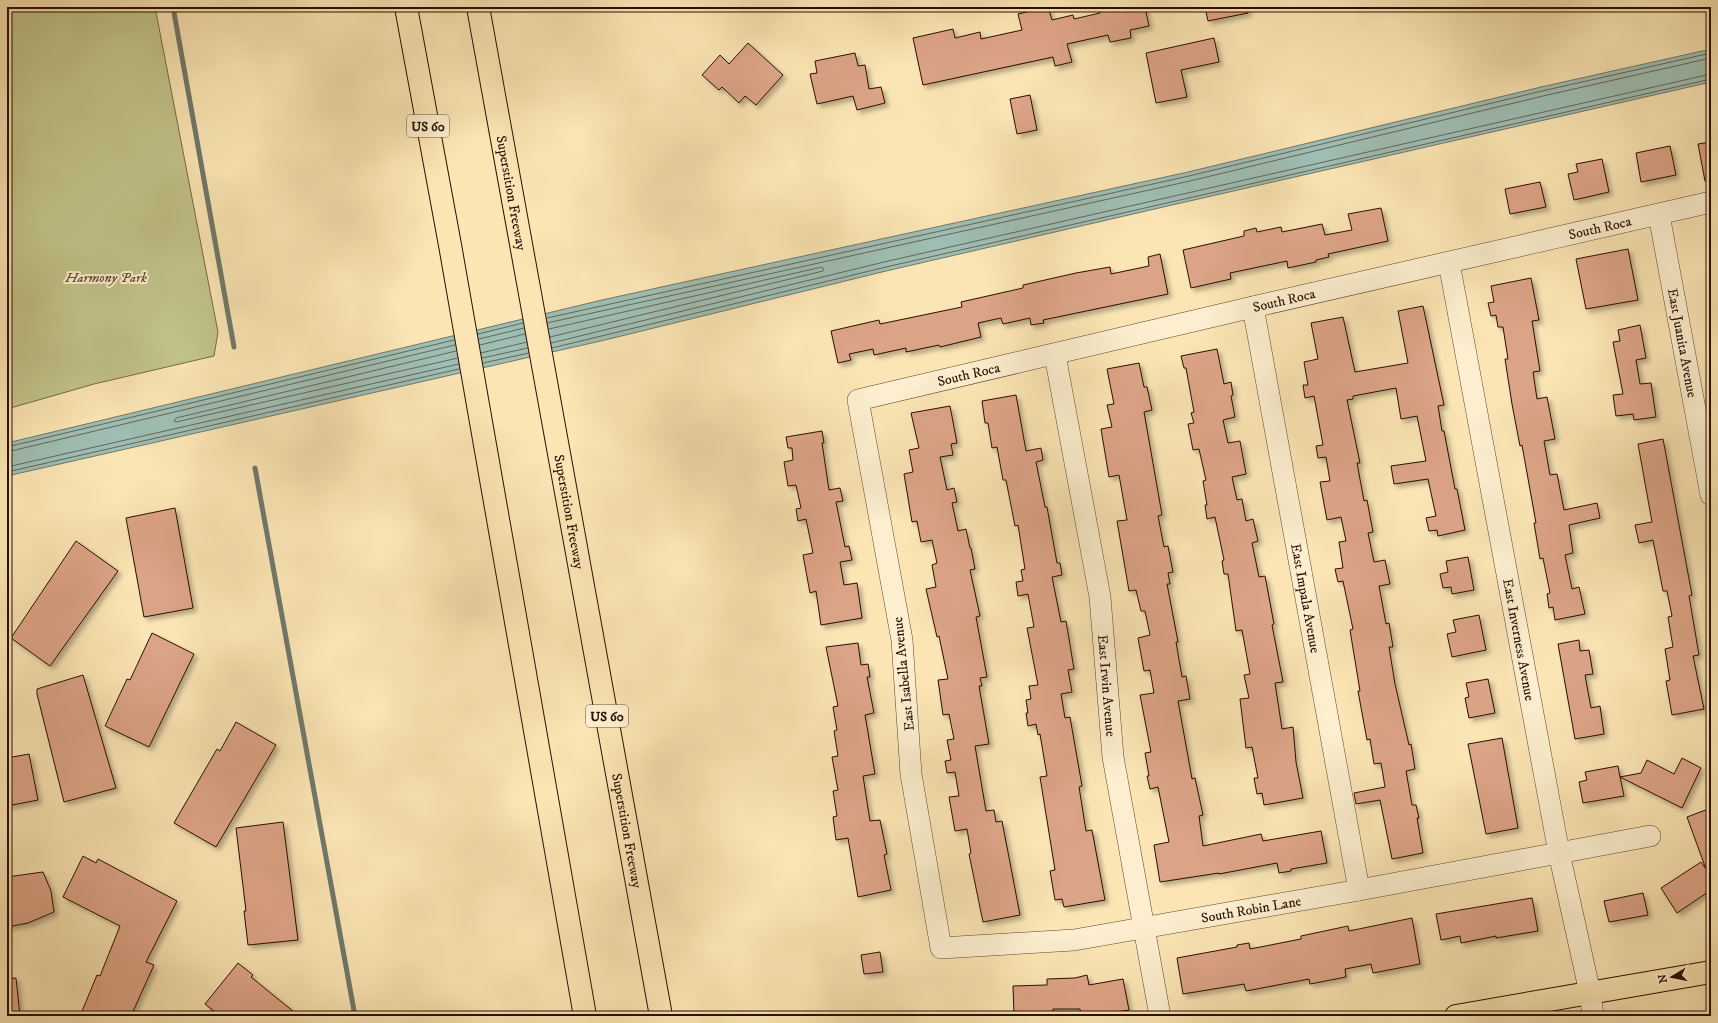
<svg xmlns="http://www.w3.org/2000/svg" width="1718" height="1023" font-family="'IM FELL DW Pica',serif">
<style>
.green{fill:#c2c38b;stroke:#766846}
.water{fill:#9fbeb3;stroke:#70786b}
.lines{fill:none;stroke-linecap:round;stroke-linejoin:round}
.shore{stroke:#64665a;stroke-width:1}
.stream{stroke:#70786b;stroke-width:5}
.building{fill:#dca486;stroke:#2a0e00;filter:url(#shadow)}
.minor-casing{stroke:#5e442d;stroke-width:22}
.major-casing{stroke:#2a0e00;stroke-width:24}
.highway-casing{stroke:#2a0e00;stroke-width:24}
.minor{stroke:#fceece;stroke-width:21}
.major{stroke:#fbe5b4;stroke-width:22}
.highway{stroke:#fbe5b4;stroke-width:22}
.labels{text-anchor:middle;stroke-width:4;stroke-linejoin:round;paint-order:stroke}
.shield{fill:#fceece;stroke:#69513e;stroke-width:1}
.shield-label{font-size:13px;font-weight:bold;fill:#2a0e00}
.street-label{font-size:14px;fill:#2a0e00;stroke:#fceece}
.park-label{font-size:14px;font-style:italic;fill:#5f4d31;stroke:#fceece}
</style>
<defs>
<filter id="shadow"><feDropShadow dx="3.5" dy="3.5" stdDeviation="2" flood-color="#0004"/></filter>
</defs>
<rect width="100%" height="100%" fill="#fbe5b4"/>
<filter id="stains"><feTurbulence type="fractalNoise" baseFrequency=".005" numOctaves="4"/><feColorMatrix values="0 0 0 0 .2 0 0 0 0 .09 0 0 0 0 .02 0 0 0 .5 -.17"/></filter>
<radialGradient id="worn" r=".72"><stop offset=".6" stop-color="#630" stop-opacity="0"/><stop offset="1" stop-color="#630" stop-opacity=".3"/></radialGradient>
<path class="green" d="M7,7H155L218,332L214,356L94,384L7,409Z"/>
<path class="water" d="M1711,49V82L1159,208L886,271L605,340L7,476V443L602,300L1188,172L1541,87Z"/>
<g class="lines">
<g class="shore">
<path d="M547,318L1189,176L1542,91L1711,53"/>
<path d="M547,323L1190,181L1543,96L1711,58"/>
<path d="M549,329L822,267L824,269L823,271L550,337"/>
<path d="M478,334L523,323"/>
<path d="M479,339L524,328"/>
<path d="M551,343L884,262L1711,74"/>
<path d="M480,345L525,334"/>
<path d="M552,348L886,267L1711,79"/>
<path d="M456,351L176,418L174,421L176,422L458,358"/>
<path d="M481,353L527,342"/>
<path d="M482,358L528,348"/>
<path d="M483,363L529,353"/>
<path d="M7,447L454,340"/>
<path d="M7,452L455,345"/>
<path d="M7,467L459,364"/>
<path d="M7,472L459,369"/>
</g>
<g class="stream">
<path d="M173,7L234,347"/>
<path d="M255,468L355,1016"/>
</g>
</g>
<g class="building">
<path d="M1048,7L1052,20L1073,15L1074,19L1100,13L1099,7H1145L1149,26L1130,30L1131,38L1110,42L1108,35L1067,44L1072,62L1055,66L1053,57L923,85L913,38L953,29L955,38L980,32L981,39L1022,30L1018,14Z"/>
<path d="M1205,7H1247L1248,13L1208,21Z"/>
<path d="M1214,38L1219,62L1181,70L1187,97L1156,103L1146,53Z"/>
<path d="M748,43L783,75L756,105L745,96L739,103L722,87L719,90L702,75L720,55L729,64Z"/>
<path d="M855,53L858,66L865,65L869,89L881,87L885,103L857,110L853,96L817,104L810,74L817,73L815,61Z"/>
<path d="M1030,95L1037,130L1017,134L1010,99Z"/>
<path d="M1711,142V181H1705L1698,144Z"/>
<path d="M1670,146L1676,175L1641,182L1636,153Z"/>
<path d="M1602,159L1609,192L1574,200L1568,174L1578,172L1576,164Z"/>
<path d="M1540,182L1546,207L1510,214L1505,189Z"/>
<path d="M1381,208L1388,241L1328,254L1329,257L1316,260V262L1288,268L1287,261L1230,273L1231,279L1191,288L1183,250L1244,236V231L1256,228L1257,232L1281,227L1282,232L1322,224L1325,235L1352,230L1348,214Z"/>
<path d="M1628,249L1638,300L1586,309L1576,259Z"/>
<path d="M1160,254L1168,294L1043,320L1044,323L1031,325L1030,318L1003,324L1001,318L978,323L981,337L940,347L939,345L906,352V348L874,355L873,349L849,354L851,360L838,363L831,331L879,320L880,324L962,307L961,302L1023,288V285L1076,273L1110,267L1111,274L1149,266L1148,257Z"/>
<path d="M1531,278L1539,320L1532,321L1540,371L1533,372L1537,399L1547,397L1555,439L1544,441L1550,475L1557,474L1564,510L1597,503L1600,518L1569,525L1573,553L1565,555L1572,589L1579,587L1585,614L1555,620L1553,607L1549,608L1547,594L1550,593L1543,558L1540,559L1534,523H1536L1522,445L1520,446L1512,404L1505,359H1508L1503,327H1498L1496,315L1491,316L1488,303L1494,302L1491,286Z"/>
<path d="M1423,306L1444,405L1438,406L1442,431H1444L1455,489H1457L1465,530L1438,536L1437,530L1429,531L1426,518L1436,516L1428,479L1394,484L1391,466L1426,461L1417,416L1401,419L1396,388L1353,396V399L1347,400L1360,463H1357L1364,501L1367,500L1373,532L1368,533L1374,562L1385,560L1390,584L1379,586L1386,624L1389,623L1393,647H1389L1395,684L1409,745L1411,744L1415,769L1406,771L1412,805H1416L1419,818H1417L1423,853L1392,859L1380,800L1356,804L1354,793L1385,787L1381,763L1374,764L1370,739L1367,740L1358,691H1360L1350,630L1353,629L1343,581L1338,582L1335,569L1343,568L1339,542L1346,541L1341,517L1327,520L1320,482L1330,481L1326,457L1318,458L1316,446L1323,445L1314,396L1305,398L1303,385H1308L1304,362L1318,359L1311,323L1343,317L1355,372L1408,363L1398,311Z"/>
<path d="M1640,325L1646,358L1636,360L1640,384L1651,383L1656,417L1634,420L1633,414L1616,416L1613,395L1623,394L1613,342L1620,341L1618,330Z"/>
<path d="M1217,349L1224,384L1231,382L1233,395L1231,396L1235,417L1223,420L1228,443L1240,441L1246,474L1232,477L1237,500L1242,499L1246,521L1253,519L1258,541L1252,543L1259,577L1265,576L1274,624L1272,625L1283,682L1275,683L1282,729L1293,727L1296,762L1303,798L1264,805L1262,793L1257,794L1254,778H1258L1252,747L1246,748L1240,699L1249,698L1244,675L1250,674L1242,630L1236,631L1228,574H1224L1222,561L1224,560L1215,517L1207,519L1205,505H1207L1203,481L1206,480L1199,449L1193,450L1188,424L1194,423L1191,413L1194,412L1186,368H1184L1181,356Z"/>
<path d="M1139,363L1144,387H1147L1152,410L1144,412L1162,515L1158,516L1164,547L1168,546L1173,572L1168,573L1170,584H1167L1178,642H1176L1182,677L1186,676L1190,699L1178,701L1192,779L1195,778L1203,815L1199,816L1203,846L1261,834L1263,841L1321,831L1327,863L1291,869V871L1279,873L1277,863L1219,874V873L1160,882L1154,845L1169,842L1158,787L1150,789L1147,776H1149L1145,753L1151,752L1140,695L1154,693L1150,670L1144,671L1138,638L1150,635L1145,611H1141L1136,590L1129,591L1117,521L1127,520L1119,475L1109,477L1101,429L1112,427L1107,405L1114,404L1107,369Z"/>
<path d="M1016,395L1026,451L1041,448L1043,460L1036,462L1045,507H1047L1057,563H1060L1062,575L1052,577L1061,622L1066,621L1074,669L1068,670L1072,692L1061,694L1065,718L1070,717L1082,786L1079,787L1086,831L1092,830L1105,900L1064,907L1062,899L1055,900L1050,871L1055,870L1040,777L1047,776L1040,734L1038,735L1036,724L1028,726L1026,713H1028L1026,700L1031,699L1029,686L1038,685L1027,628L1034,627L1028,594L1018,596L1016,582L1023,581L1021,570L1025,569L1018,525L1015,526L1006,480H1003L997,447L992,448L988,423H985L982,401Z"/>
<path d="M950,406L957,443L951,444L953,455L940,457L947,490L954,488L957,502L952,503L958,531L966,529L970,548H971L975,569L970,570L980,616L976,617L987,677L980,678L982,686H979L989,744L975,746L986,811L994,810L996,822L1002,821L1020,915L983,922L969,854L971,853L967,829L955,831L949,797L959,796L955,772L947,773L945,761L951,760L947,740L954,739L949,714L943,715L938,680L948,679L939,636L937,637L926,589L936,587L932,565L937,563L932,540L921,542L917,521L912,522L904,474L913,472L909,450L919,448L911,413Z"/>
<path d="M822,431L824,443H822L829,490L840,488L843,501L836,502L845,547L849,546L852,560L840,562L844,585L857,583L862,618L821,625L816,591L810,593L803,555L813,553L806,519L798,521L796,509L801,508L796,485L788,486L784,462L793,460L792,448H788L786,437Z"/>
<path d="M1663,439L1692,595L1689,596L1699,655L1693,656L1704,709L1672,715L1666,681L1670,680L1665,649L1673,647L1668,617L1672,616L1667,591H1663L1653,540L1639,543L1635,525L1652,522L1638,444Z"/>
<path d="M175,508L193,608L144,617L126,518Z"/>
<path d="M76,541L118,571L50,666L11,638Z"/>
<path d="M1468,557L1474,590L1452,594L1451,587L1443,588L1440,574L1448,572L1446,561Z"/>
<path d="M1479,615L1486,650L1452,657L1447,634L1456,632L1453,620Z"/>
<path d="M152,633L194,654L149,747L105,726L127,679L130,680Z"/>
<path d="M1579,640L1580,651L1589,650L1593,674L1585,675L1591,708L1600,706L1604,734L1575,739L1558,644Z"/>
<path d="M858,643L861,665L868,664L870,677H867L874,713L865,715L875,774L863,776L870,821L880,820L887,854L884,855L891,890L858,897L848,838L836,840L833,817L837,816L833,791L838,790L832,757L838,756L834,731L837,730L833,707L838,706L826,647Z"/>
<path d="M83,675L116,788L64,802L37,694V689Z"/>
<path d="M1488,679L1495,713L1469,718L1465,698L1469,697L1466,683Z"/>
<path d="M236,722L276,745L216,847L174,823L217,749L220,751Z"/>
<path d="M1502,738L1518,828L1486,834L1468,744Z"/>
<path d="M29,754L38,800L7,806V758Z"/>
<path d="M1682,758L1701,768L1682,808L1620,777L1624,796L1583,803L1579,782L1587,780L1585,772L1618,766L1620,777L1641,773L1647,760L1674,774Z"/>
<path d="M1711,808V890L1677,913L1661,888L1701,862L1706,869L1687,817Z"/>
<path d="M283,822L298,940L248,945L244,911H246L236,828Z"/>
<path d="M83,856L96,863L98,859L177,901L146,962L154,965L131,1016H80L97,975L100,976L120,926L63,897Z"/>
<path d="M43,872L51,891L54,912L28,923L7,927V877Z"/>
<path d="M1643,893L1648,915L1609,922L1604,901Z"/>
<path d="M1532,898L1538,931L1496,938V936L1461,943L1460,936L1441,940L1436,914Z"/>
<path d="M1412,918L1420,964L1373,973L1371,964L1345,969L1346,977L1310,984L1309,979L1246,991L1244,984L1183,994L1177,958L1237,947V945L1249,943L1250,949L1301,939V936L1348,926L1349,931Z"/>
<path d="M880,952L883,972L864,974L861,955Z"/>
<path d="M238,963L253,975L251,977L299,1016H220L205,1004Z"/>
<path d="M1087,975L1089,985L1123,979L1129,1010L1105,1014L1106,1016H1081L1080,1009H1053V1016H1014L1013,986L1047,985V979L1075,978Z"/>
<path d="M16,978L20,1016H7V979Z"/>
</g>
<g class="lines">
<defs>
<g id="minor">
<path id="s1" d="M1659,215L1711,495"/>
<path id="s2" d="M1449,263L1559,853L1590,993L1593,1016"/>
<path id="s3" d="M1253,307L1359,890"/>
<path id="s4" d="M1055,355L1100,597L1113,757L1160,1016"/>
<path id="s5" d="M1650,836L1359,890L1074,940L941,948L911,774L902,640L858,400L1253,307L1711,202"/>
</g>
<path id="major" d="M1456,1016L1711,972"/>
<g id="highway">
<path d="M406,7L450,245L585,1016"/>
<path id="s6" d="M478,7L661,1016"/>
</g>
</defs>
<use href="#minor" class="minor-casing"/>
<use href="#major" class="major-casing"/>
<use href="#highway" class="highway-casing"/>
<use href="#minor" class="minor"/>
<use href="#major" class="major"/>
<use href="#highway" class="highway"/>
</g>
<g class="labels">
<g class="shield">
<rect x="407" y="115" width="42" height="22" rx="3"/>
<rect x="586" y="705" width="42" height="22" rx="3"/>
</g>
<g class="shield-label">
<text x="428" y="131">US 60</text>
<text x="607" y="721">US 60</text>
</g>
<g class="street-label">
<text dy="5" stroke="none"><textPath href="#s6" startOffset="189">Superstition Freeway</textPath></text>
<text dy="5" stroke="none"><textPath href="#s5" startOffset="2035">South Roca</textPath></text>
<text dy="5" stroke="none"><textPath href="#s5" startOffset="1711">South Roca</textPath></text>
<text dy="5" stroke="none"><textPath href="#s1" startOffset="130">East Juanita Avenue</textPath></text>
<text dy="5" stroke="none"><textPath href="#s5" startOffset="1387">South Roca</textPath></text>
<text dy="5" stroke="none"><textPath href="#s6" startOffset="513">Superstition Freeway</textPath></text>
<text dy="5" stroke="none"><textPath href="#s3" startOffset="296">East Impala Avenue</textPath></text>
<text dy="5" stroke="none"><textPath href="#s2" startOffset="383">East Inverness Avenue</textPath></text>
<text transform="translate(903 674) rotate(-96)" y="5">East Isabella Avenue</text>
<text dy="5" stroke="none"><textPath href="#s4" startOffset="335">East Irwin Avenue</textPath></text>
<text dy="5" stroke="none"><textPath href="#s6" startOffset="837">Superstition Freeway</textPath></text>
<text transform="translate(1251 909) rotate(-10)" y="5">South Robin Lane</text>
</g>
<g class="park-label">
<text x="106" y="282">Harmony Park</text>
</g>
</g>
<rect width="1718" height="1023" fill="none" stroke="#fbe5b4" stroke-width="24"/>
<rect x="8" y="8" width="1702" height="1007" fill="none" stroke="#2a0e00" stroke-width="2"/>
<rect x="12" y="12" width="1694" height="999" fill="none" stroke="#2a0e00"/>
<g transform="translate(1672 977) rotate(260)" stroke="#fceece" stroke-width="3" paint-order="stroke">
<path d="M0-3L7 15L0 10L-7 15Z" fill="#2a0e00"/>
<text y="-6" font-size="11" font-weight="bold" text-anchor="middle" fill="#2a0e00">N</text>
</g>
<rect width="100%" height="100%" filter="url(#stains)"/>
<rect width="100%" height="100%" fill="url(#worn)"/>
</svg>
